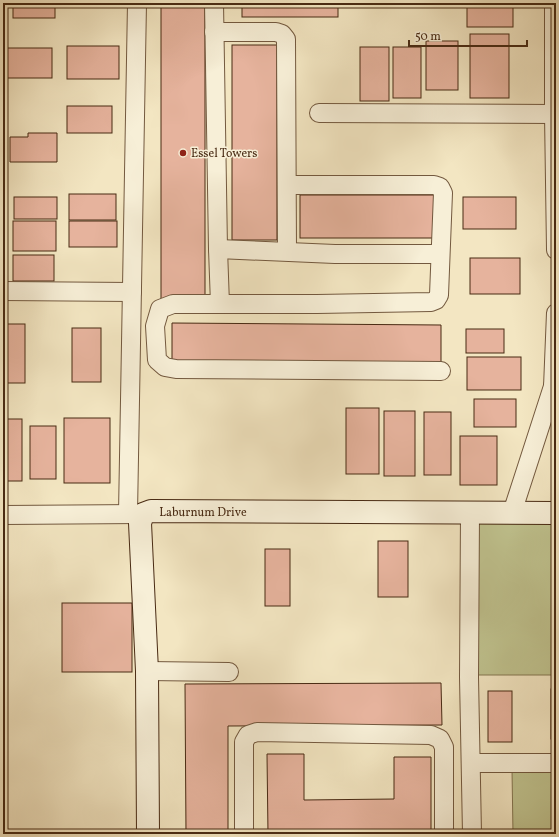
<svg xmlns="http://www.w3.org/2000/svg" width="559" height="837" font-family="Vollkorn,serif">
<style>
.green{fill:#c0c38f;stroke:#847651}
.building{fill:#e6b39d;stroke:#482a13}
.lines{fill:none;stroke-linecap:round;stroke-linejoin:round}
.street-casing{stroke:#73593f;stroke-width:20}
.secondary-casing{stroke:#482a13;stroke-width:24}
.street{stroke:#f7efd7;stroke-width:18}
.secondary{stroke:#f7efd7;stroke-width:22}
.poi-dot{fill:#8f2418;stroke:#f7efd7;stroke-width:1.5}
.labels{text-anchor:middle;stroke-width:3;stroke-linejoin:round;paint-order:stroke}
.poi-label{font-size:12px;fill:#482a13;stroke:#f7efd7;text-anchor:start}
.street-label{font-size:12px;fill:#482a13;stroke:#f7efd7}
</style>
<rect width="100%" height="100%" fill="#f3e6c2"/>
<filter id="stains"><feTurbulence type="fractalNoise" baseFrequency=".005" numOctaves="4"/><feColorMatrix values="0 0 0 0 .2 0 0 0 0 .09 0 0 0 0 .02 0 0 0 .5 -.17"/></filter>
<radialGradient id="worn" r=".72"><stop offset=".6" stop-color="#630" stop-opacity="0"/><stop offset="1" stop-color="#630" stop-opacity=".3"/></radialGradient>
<g class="green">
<path d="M476,519H556V675H477Z"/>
<path d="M512,770H556V834H513Z"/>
</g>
<g class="building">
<rect x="13" y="3" width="42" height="15"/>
<rect x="161" y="3" width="44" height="300"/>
<rect x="242" y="3" width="96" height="14"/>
<rect x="467" y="3" width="46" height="24"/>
<rect x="470" y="34" width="39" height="64"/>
<rect x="426" y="41" width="32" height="49"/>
<rect x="232" y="45" width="45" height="195"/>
<rect x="67" y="46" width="52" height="33"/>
<rect x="360" y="47" width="29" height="54"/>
<rect x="393" y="47" width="28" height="51"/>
<rect x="7" y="48" width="45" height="30"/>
<rect x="67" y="106" width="45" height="27"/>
<path d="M28,133H57V162H10V137H28Z"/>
<rect x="69" y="194" width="47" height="26"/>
<rect x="300" y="195" width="136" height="43"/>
<rect x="14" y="197" width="43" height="22"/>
<rect x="463" y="197" width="53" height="32"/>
<rect x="13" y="221" width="43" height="30"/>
<rect x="69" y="221" width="48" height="26"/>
<rect x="13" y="255" width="41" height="26"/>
<rect x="470" y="258" width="50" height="36"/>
<path d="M172,323L441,325V368L172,367Z"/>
<rect x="3" y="324" width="22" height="59"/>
<rect x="72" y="328" width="29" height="54"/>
<rect x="466" y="329" width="38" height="24"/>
<rect x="467" y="357" width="54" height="33"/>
<rect x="474" y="399" width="42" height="28"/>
<rect x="346" y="408" width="33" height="66"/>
<rect x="384" y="411" width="31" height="65"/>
<rect x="424" y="412" width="27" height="63"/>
<rect x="64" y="418" width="46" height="65"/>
<rect x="3" y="419" width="19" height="62"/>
<rect x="30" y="426" width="26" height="53"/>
<rect x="460" y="436" width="37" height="49"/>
<rect x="378" y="541" width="30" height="56"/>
<rect x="265" y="549" width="25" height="57"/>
<rect x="62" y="603" width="70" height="69"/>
<path d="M441,683L442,725L228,726V834H186L185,684Z"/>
<rect x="551" y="689" width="5" height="50"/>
<rect x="488" y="691" width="24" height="51"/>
<path d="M267,754H304V800L394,799V757H431V834H268Z"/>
</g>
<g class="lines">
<defs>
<g id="street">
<path d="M214,3L218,249"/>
<path d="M554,3V114L556,250"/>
<path d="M214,32H276L282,34L286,39L287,251"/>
<path d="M319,113L554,114"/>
<path d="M287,185H434L440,187L443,193L439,295L436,300L431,302L317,304H173L160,309L155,326L157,360L165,367L176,369L441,371"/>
<path d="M3,291L132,292"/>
<path d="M220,304L218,249L335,254H440"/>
<path d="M553,387L556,313"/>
<path d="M470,513L469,677L472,834"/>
<path d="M512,513L556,377"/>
<path d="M128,514L137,3"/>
<path d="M3,515L140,514"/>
<path d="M147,671L229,672"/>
<path d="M471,763H556"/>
<path d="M244,834V742L248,735L257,732L431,735L440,739L444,747V834"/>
</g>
<path id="secondary" d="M148,834L147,671L140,523L143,514L151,511L556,513"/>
</defs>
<use href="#street" class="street-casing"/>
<use href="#secondary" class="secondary-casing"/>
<use href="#street" class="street"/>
<use href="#secondary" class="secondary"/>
</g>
<circle class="poi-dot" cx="183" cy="153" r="4"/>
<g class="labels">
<g class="poi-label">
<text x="191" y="157">Essel Towers</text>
</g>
<g class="street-label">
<text x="203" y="516">Laburnum Drive</text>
</g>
</g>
<rect width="559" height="837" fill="none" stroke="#f3e6c2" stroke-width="16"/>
<rect x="4" y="4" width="551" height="829" fill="none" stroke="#482a13" stroke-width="2"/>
<rect x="8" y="8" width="543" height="821" fill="none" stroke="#482a13"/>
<path d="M409 40v6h118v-6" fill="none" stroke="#482a13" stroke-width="2"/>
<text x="415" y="40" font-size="12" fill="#482a13" stroke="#f7efd7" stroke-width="3" paint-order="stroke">50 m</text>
<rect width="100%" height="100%" filter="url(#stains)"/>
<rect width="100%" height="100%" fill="url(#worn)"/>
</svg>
